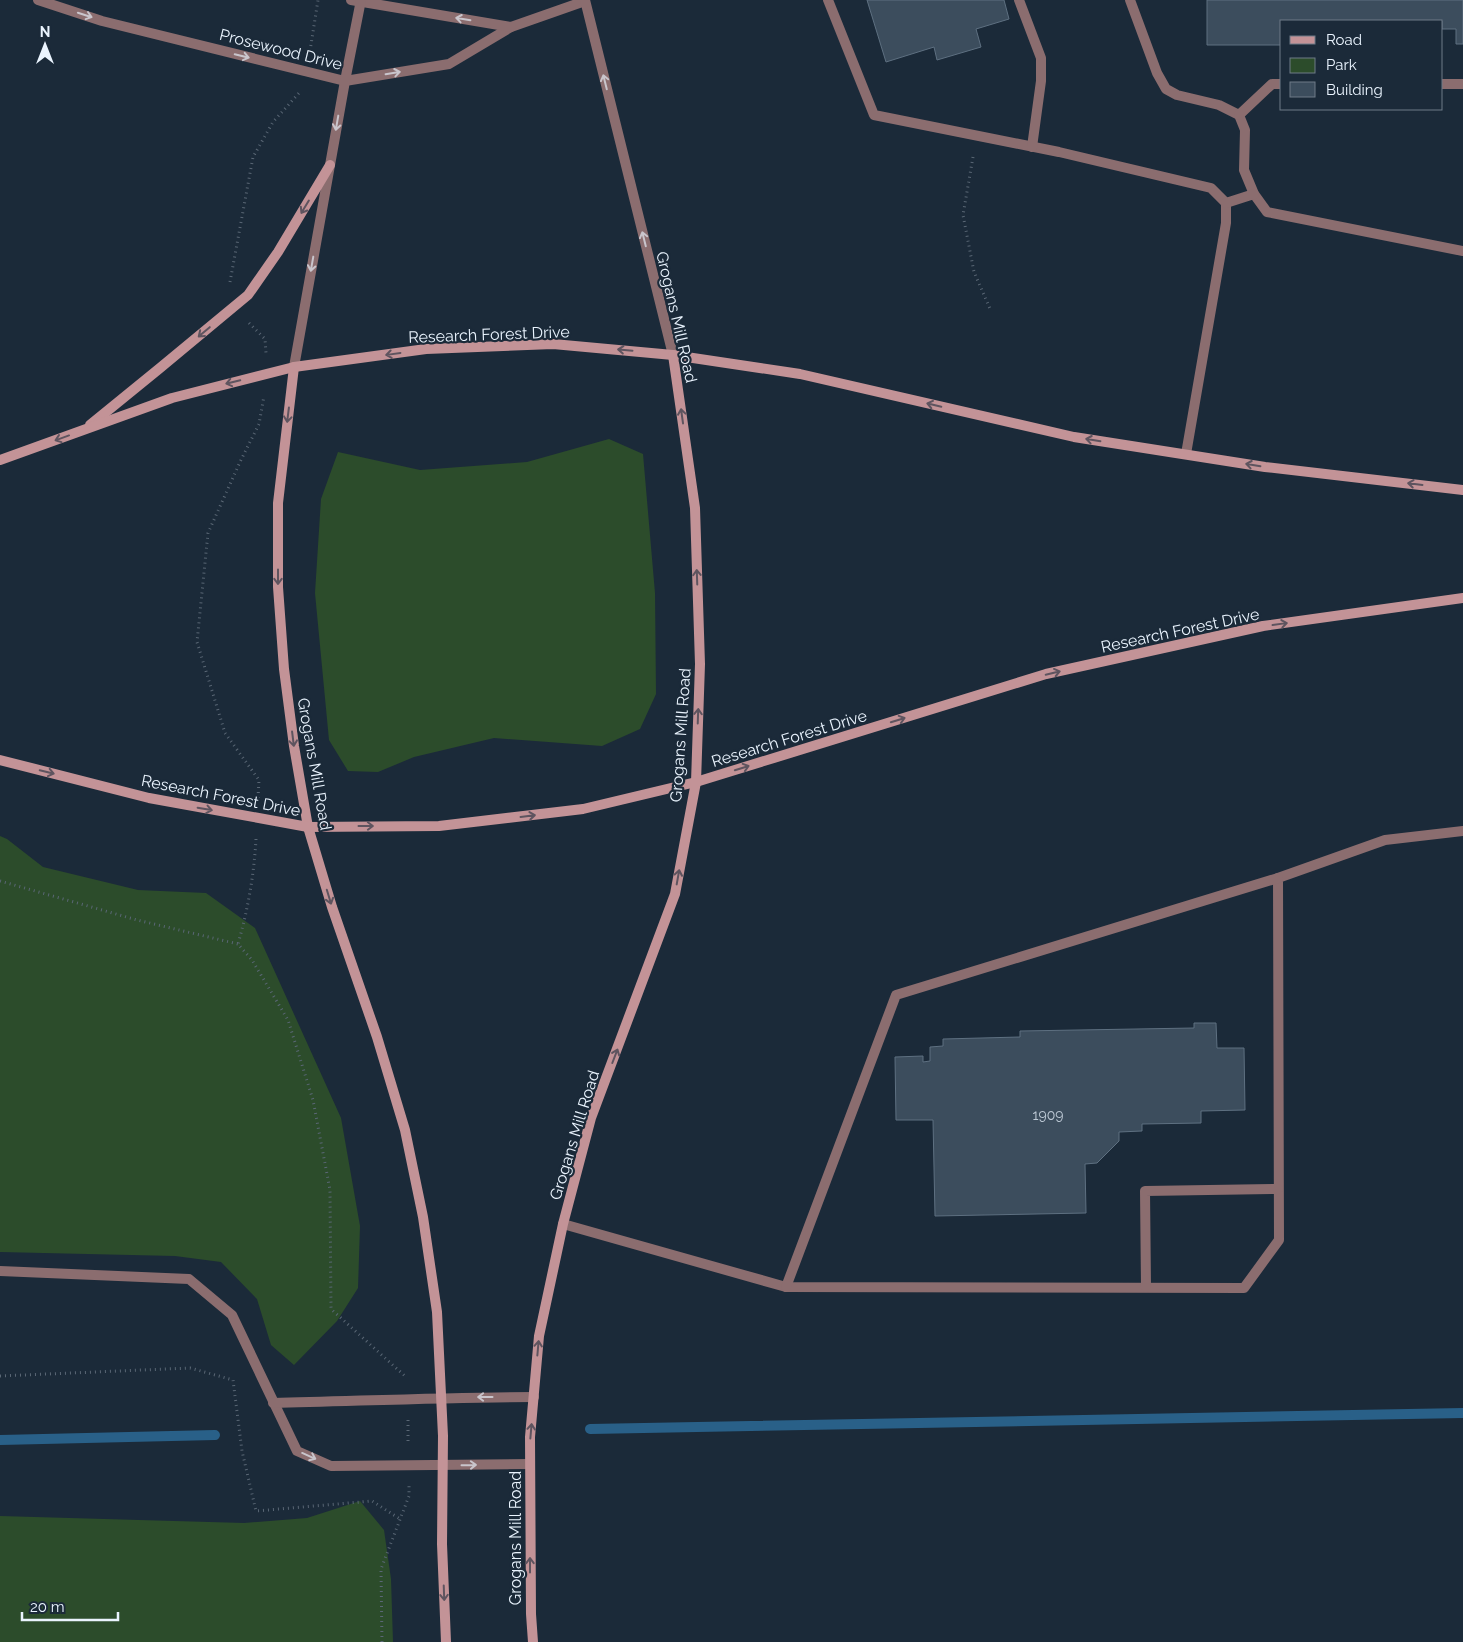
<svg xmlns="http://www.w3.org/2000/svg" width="1463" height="1642" font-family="Raleway,sans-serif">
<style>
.green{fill:#2c4c2b}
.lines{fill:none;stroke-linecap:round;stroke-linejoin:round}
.stream{stroke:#296088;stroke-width:10}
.building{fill:#3c4d5d;stroke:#5e7081}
.path{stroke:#5a6775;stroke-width:3;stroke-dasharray:1 4;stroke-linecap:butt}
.service{stroke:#8b6d6f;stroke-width:10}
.minor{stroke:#8b6d6f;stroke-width:10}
.tertiary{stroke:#8b6d6f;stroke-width:10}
.secondary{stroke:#c39397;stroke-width:10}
.oneway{stroke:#c9c5cc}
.oneway2{stroke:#5e545f}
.labels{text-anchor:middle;stroke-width:4.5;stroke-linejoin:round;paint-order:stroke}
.number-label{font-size:14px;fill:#becad6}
.street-label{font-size:16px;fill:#eaf4fe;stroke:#1b2a39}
</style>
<rect width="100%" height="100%" fill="#1b2a39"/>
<g class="green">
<path d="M609,439L643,454L655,593L656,694L640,729L602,746L494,738L414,757L378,772L348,771L329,740L315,593L321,499L338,452L420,470L527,462Z"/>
<path d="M0,836L7,839L43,867L138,890L206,893L255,928L341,1118L360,1226L358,1288L337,1321L294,1365L271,1345L257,1299L221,1262L175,1256L0,1252Z"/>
<path d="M360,1501L384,1530L391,1579L393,1642H0V1516L244,1523L307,1518Z"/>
</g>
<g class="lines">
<g class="stream">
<path d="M590,1429L1463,1413"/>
<path d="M0,1440L215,1435"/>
</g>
</g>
<g class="building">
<path d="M867,0H1004L1009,19L976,29L981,47L937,60L934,47L886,62Z"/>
<path d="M1207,0H1463V44H1456V29H1442V21H1282V45H1207Z"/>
<path d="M1194,1023H1216L1217,1048H1244L1245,1110L1201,1111V1123L1142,1124V1131L1119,1132V1141L1097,1163L1085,1164L1086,1213L935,1216L933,1120H896L895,1057L923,1056V1062L930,1061V1047L943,1046V1039L1020,1037V1031L1194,1028Z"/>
</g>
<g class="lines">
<g class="path">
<path d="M310,51L318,0"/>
<path d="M973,157L963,215L974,272L991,311"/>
<path d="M230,282L253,157L273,122L299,93"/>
<path d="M249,323L265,339L266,353"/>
<path d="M258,798L259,780L225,733L197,642L208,533L240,462L259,424L264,396"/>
<path d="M256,839C254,875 248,909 238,944L252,960L288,1020L313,1100L330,1190L331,1309L406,1377"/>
<path d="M0,881L137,920L238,944"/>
<path d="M0,1376L190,1368L233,1380L242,1451L256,1511L372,1501L400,1519"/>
<path d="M408,1420V1444"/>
<path d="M382,1642L381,1569L409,1496V1485"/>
</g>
<g class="service">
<path d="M828,0L874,115L1059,152L1211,188L1226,203V223L1186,454"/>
<path d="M1019,0L1041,58V81L1032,147"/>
<path d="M1130,0L1157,73L1166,89L1177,95L1219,105L1239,115L1245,130L1244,170L1254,194L1267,212L1463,251"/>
<path d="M1442,84H1463"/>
<path d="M1239,115L1272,84H1282"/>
<path d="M1226,203L1254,194"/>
<path d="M563,1224L786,1287L1244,1288L1279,1240L1278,878L1385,840L1463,831"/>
<path d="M0,1271L189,1279L232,1315L297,1451L331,1466L530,1464"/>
<path d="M786,1287L896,995L1278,878"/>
<path d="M1146,1287L1145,1191L1278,1189"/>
<path d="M273,1403C360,1401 447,1397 534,1397"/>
</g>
<g class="minor">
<path d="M38,0L102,21L345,81L449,64L511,27L585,1"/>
<path d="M351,0L511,27"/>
</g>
<g class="tertiary">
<path d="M585,0L673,355"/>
<path d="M294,367L345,81L361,0"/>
</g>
<g class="secondary">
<path d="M294,367L278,503V587L284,669L294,746L308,827L332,907L377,1037L405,1130L423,1217L437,1312L443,1436L442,1544L446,1642"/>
<path d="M90,425L160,368L248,295L278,252L330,165"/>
<path d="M0,460L172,398L294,367L426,349L553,344L673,355L800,374L1074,437L1265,467L1463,490"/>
<path d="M0,760L149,798L308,827L439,826L583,809L696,782L1046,674L1263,626L1463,598"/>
<path d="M533,1642L531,1614L530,1437L539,1336L563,1224L591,1118L675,894L696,782L700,664L695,508L673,355"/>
</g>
</g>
<defs><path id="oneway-shaft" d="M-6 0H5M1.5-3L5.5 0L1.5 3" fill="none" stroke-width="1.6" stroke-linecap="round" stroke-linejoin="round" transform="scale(1.25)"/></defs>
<g class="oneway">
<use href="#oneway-shaft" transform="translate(85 15) rotate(18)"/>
<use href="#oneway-shaft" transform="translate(463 19) rotate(-171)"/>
<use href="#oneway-shaft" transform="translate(242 56) rotate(14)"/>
<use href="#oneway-shaft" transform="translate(393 73) rotate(-9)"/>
<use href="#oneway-shaft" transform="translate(605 82) rotate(-104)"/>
<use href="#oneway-shaft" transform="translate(337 123) rotate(100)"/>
<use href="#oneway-shaft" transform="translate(644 239) rotate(-104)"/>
<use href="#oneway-shaft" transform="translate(312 264) rotate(100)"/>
<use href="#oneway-shaft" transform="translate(485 1397) rotate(180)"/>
<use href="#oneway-shaft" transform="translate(309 1456) rotate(24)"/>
<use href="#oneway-shaft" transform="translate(469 1465) rotate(-1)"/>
</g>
<g class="oneway2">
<use href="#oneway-shaft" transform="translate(305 207) rotate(121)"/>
<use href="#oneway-shaft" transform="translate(204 332) rotate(140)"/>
<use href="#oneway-shaft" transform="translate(625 350) rotate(-175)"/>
<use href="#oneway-shaft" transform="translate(393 354) rotate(172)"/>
<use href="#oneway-shaft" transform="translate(233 382) rotate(166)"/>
<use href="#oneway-shaft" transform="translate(934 405) rotate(-167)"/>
<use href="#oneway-shaft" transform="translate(288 415) rotate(97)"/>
<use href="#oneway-shaft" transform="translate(682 416) rotate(-98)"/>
<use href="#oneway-shaft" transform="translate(62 438) rotate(160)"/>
<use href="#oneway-shaft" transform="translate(1093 440) rotate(-171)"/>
<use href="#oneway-shaft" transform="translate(1253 465) rotate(-171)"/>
<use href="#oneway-shaft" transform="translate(1415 484) rotate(-173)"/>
<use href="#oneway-shaft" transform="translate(278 577) rotate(90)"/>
<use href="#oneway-shaft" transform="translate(697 577) rotate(-92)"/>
<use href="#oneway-shaft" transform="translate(1280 624) rotate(-8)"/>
<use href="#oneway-shaft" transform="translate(1053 673) rotate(-13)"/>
<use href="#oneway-shaft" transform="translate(698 716) rotate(-88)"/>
<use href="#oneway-shaft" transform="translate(898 720) rotate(-17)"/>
<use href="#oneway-shaft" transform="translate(293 739) rotate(83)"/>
<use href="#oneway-shaft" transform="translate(742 768) rotate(-17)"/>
<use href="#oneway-shaft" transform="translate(47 772) rotate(14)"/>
<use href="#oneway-shaft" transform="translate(205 809) rotate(10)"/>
<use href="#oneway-shaft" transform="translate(528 816) rotate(-7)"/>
<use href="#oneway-shaft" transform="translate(366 826)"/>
<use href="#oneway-shaft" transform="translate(678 877) rotate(-80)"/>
<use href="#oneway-shaft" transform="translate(329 897) rotate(73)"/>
<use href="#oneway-shaft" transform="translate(615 1056) rotate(-69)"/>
<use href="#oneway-shaft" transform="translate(538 1348) rotate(-85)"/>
<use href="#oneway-shaft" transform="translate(531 1431) rotate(-85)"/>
<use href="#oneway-shaft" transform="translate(530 1565) rotate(-90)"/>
<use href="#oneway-shaft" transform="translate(444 1593) rotate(88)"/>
</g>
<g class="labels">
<g class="number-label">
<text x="1048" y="1120">1909</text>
</g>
<g class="street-label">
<text transform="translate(281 49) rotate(14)" y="6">Prosewood Drive</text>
<text transform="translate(677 317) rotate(77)" y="6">Grogans Mill Road</text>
<text transform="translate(489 334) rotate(-2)" y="6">Research Forest Drive</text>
<text transform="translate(1180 630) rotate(-12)" y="6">Research Forest Drive</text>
<text transform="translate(680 735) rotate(-86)" y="6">Grogans Mill Road</text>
<text transform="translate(789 738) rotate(-17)" y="6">Research Forest Drive</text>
<text transform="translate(315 764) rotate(80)" y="6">Grogans Mill Road</text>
<text transform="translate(221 795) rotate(11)" y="6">Research Forest Drive</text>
<text transform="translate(574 1135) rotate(-73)" y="6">Grogans Mill Road</text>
<text transform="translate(515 1538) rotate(-90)" y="6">Grogans Mill Road</text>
</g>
</g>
<rect x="1280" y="20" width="162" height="90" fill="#1b2a39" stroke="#6e7b88"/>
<rect x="1290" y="36" width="25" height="8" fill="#c39397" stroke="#6e7b88"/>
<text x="1326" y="45" font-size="15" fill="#eaf4fe">Road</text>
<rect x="1290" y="58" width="25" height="15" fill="#2c4c2b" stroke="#6e7b88"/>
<text x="1326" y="70" font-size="15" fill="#eaf4fe">Park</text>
<rect x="1290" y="82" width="25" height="15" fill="#3c4d5d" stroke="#6e7b88"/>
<text x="1326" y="95" font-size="15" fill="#eaf4fe">Building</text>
<g transform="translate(45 45)" stroke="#1b2a39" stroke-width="4" paint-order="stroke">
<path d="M0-4L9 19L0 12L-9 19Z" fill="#eaf4fe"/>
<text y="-8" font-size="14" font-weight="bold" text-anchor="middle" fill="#eaf4fe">N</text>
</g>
<path d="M22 1612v8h96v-8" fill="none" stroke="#eaf4fe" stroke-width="2.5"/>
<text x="30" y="1612" font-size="15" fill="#eaf4fe" stroke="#1b2a39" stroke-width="4" paint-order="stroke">20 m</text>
</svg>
